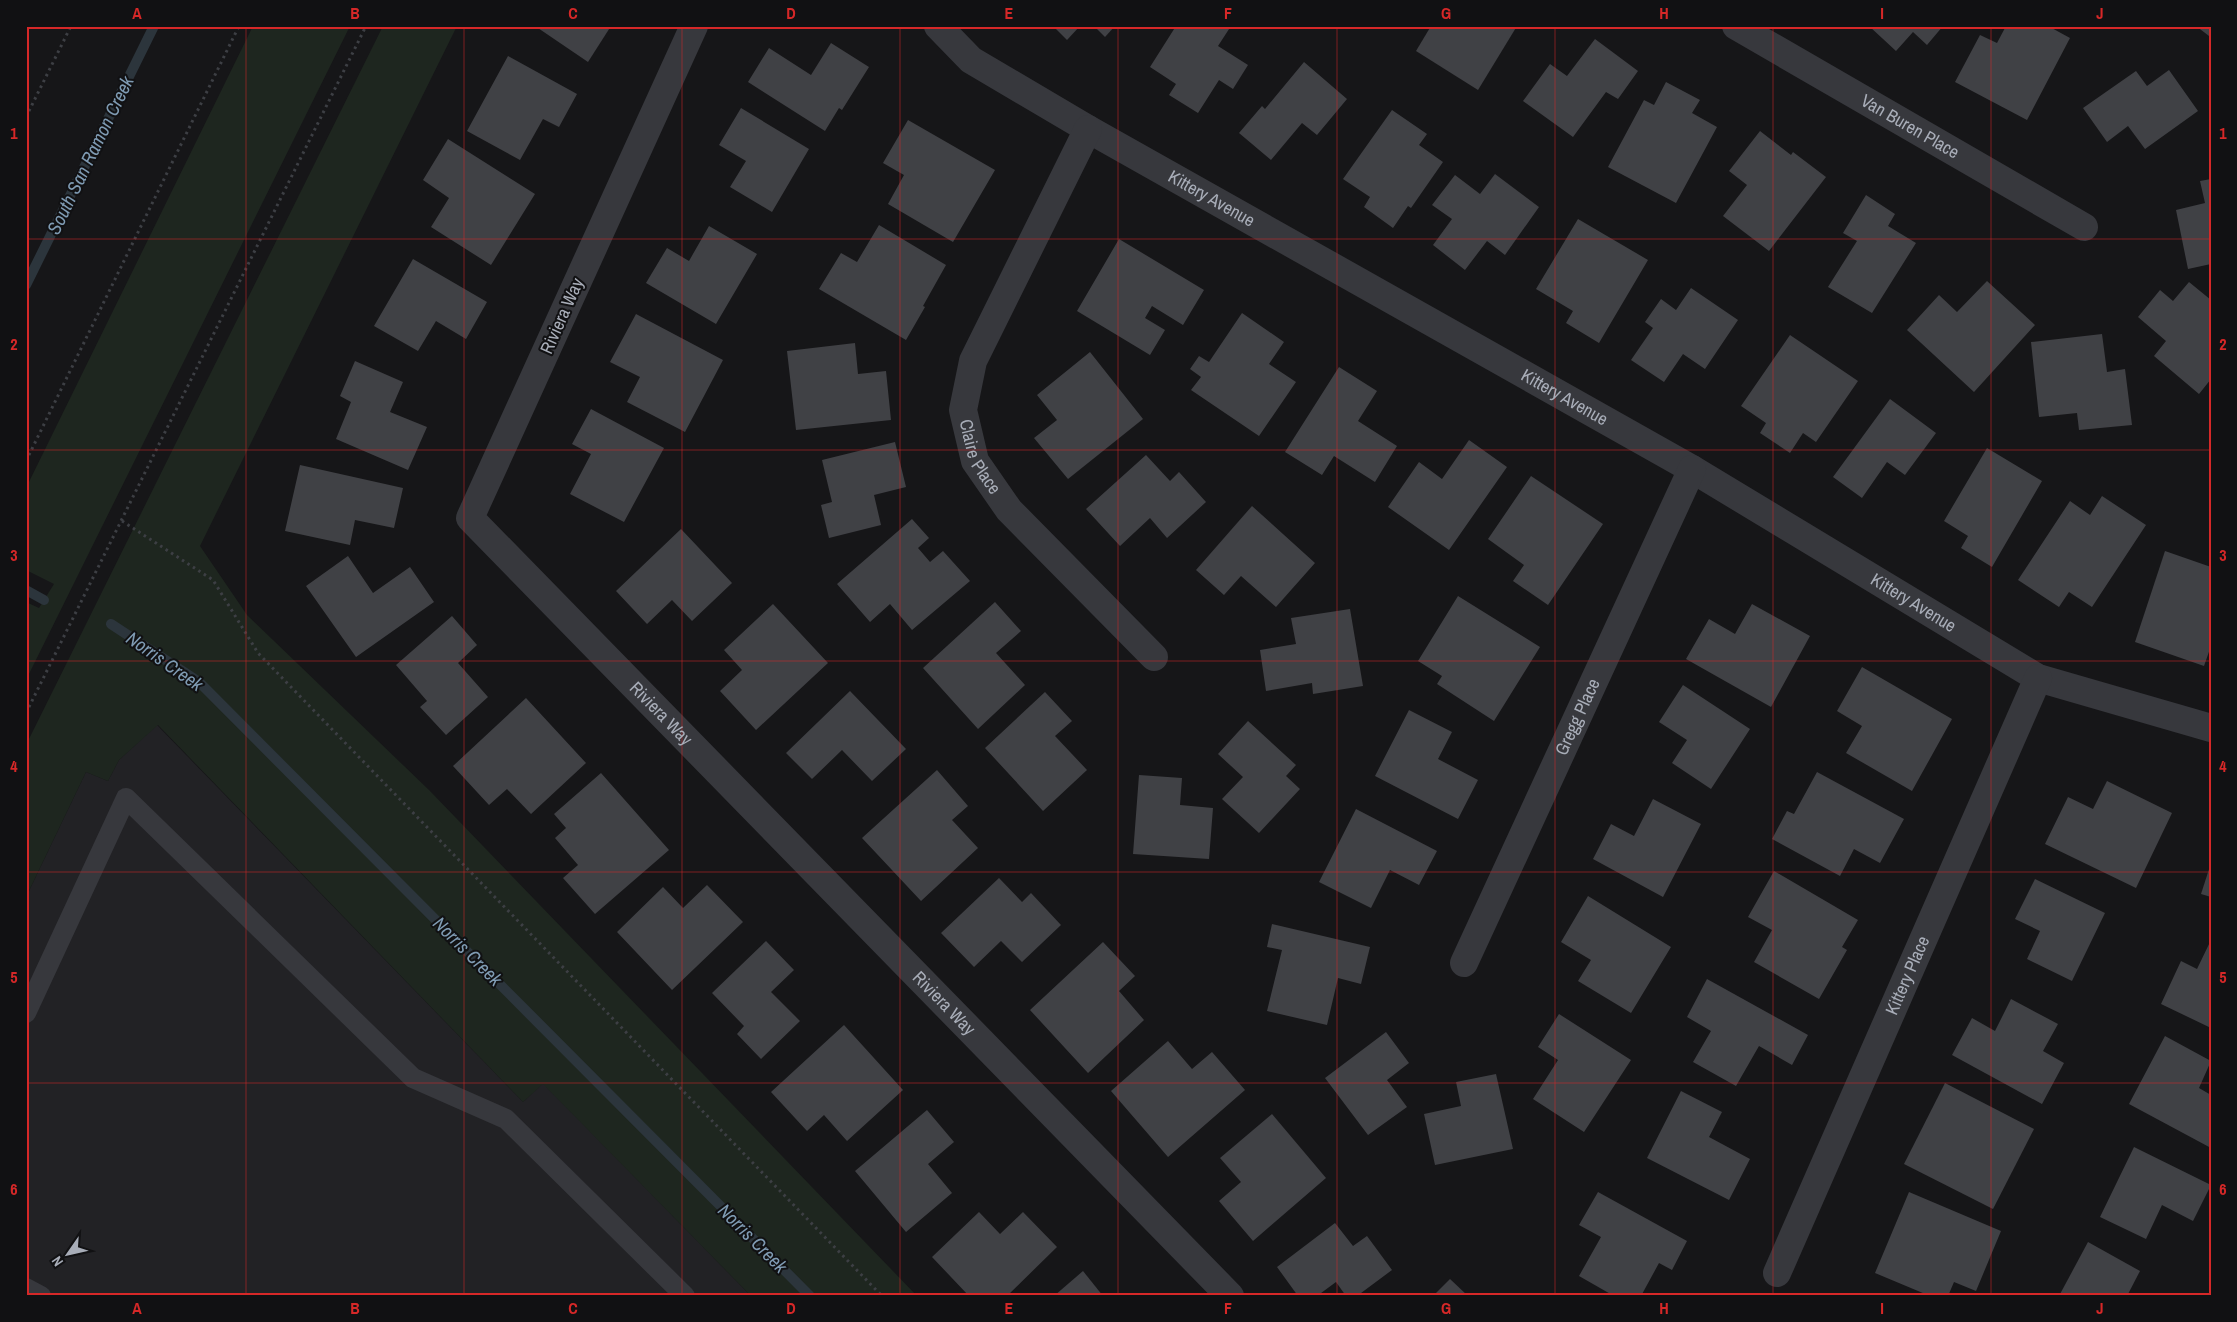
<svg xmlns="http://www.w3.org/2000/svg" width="2237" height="1322" font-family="'Archivo Narrow',sans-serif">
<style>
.built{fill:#222225}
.green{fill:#1e261f}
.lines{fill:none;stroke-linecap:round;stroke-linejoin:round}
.stream{stroke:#2c353c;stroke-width:10}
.building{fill:#404145}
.path{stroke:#3d3f44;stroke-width:3;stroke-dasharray:2.5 4;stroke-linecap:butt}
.lane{stroke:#37383d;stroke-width:20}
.street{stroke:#37383d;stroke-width:28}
.grid{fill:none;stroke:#d62828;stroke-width:1;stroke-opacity:0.55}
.labels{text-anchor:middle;stroke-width:4;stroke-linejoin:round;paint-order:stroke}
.street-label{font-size:18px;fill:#a8adb8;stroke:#111113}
.water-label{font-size:19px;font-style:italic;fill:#7f9bb3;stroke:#111113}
.neatline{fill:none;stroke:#d62828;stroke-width:2}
.grid-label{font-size:16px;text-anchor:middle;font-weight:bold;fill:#d62828}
</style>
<rect width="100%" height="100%" fill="#161618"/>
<path class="built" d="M157,725L523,1102L543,1083L751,1296H26V897L86,772L108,781L119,760Z"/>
<g class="green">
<path d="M253,26H350L26,680V602L39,608L54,584L26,570V488Z"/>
<path d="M383,26H457L200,546L247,615L429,790L917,1296H751L543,1084L523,1102L158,725L119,760L108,781L86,772L26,897V745Z"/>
</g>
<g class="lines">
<g class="stream">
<path d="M26,285L154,26"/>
<path d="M26,590L44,600"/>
<path d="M111,624L199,682L810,1296"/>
</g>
</g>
<g class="building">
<path d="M535,26H611L588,62Z"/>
<path d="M1053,26H1080L1067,40Z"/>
<path d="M1094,26H1115L1105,37Z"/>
<path d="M1176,26H1231L1218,46L1248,65L1233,89L1219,80L1198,113L1169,95L1176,84L1150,67Z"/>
<path d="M1431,26H1517L1478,90L1416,51Z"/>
<path d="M1869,26H1943L1927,45L1913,32L1896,51Z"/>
<path d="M2006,26H2048L2070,38L2027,120L1955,82L1980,35L1997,43Z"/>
<path d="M2196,26H2211V34L2209,36Z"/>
<path d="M1595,39L1638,71L1618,99L1606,92L1573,137L1523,101L1550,64L1567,76Z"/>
<path d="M831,43L869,67L842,110L839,108L825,131L748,82L769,48L811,75Z"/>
<path d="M508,56L577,94L559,127L543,119L520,160L467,131Z"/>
<path d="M1304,62L1347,99L1317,135L1302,123L1271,160L1239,133L1262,106L1265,109Z"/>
<path d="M2169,70L2198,111L2145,149L2128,126L2107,142L2083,108L2136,71L2147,86Z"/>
<path d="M1666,82L1700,100L1692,113L1717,127L1676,203L1608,167L1644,100L1654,105Z"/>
<path d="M741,108L809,149L772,212L730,187L746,161L719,145Z"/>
<path d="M1392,110L1427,134L1419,145L1443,162L1411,208L1408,206L1393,228L1364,207L1370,197L1343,179Z"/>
<path d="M908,120L995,170L953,242L888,204L904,175L883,163Z"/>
<path d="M1760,131L1791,155L1793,152L1826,177L1769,251L1723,216L1747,185L1729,171Z"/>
<path d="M448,139L535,194L491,265L431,227L449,198L423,180Z"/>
<path d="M1495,174L1539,207L1505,255L1487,241L1465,270L1433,245L1452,219L1432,205L1455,175L1480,194Z"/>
<path d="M2211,179V264L2188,269L2176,210L2205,203L2200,181Z"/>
<path d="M1866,195L1895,214L1888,226L1916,243L1872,313L1828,287L1857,241L1843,233Z"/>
<path d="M1578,219L1648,260L1599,343L1566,323L1573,311L1536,289Z"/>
<path d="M879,225L946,265L923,306L925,307L906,340L819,289L841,253L857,262Z"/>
<path d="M709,226L757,254L716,324L646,283L667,248L689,261Z"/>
<path d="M1119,239L1204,290L1183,325L1152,306L1145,318L1165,330L1150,355L1077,311Z"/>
<path d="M413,259L487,302L466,339L436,321L418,351L374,326Z"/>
<path d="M1987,281L2035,325L1974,392L1907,330L1939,295L1957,312Z"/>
<path d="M2189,282L2211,300V379L2199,394L2154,356L2166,341L2138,317L2160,290L2173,301Z"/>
<path d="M1691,288L1738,320L1705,369L1683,354L1664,382L1631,360L1653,328L1645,322L1661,299L1676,310Z"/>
<path d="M1242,313L1284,342L1269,364L1296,382L1259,436L1191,390L1201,377L1190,369L1199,356L1209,362Z"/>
<path d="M636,314L723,360L685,432L627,402L640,377L610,362Z"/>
<path d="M2102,334L2107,372L2125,369L2132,425L2079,430L2077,413L2039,417L2031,342Z"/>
<path d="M1790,335L1858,381L1816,442L1803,433L1790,453L1760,433L1766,423L1741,406Z"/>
<path d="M855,343L858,374L886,371L891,420L796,430L787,351Z"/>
<path d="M1090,352L1143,419L1068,479L1034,438L1057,420L1037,395Z"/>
<path d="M355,361L403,382L390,412L427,427L408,470L336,439L351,402L340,396Z"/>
<path d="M1339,367L1377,391L1358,421L1397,446L1375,482L1334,456L1322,475L1285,452Z"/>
<path d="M1890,399L1936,433L1905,475L1887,462L1862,498L1833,477Z"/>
<path d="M591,409L664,448L624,522L570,494L591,454L572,444Z"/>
<path d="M1469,440L1507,467L1449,550L1388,507L1419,462L1442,479Z"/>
<path d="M895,442L906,487L874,495L881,525L829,538L821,505L832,502L822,460Z"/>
<path d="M1987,448L2042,481L1992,567L1961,548L1968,536L1944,521Z"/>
<path d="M1146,455L1170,481L1179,472L1206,502L1167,538L1150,518L1120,546L1086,509Z"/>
<path d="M300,465L403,488L394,528L355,520L350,545L285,531Z"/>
<path d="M1531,476L1603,524L1548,605L1513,581L1524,565L1488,539Z"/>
<path d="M2102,496L2146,525L2092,607L2069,592L2059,607L2018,580L2070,501L2090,515Z"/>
<path d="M1252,506L1315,563L1276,607L1241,576L1224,595L1196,570Z"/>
<path d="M912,519L929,538L918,548L930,562L943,551L970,581L912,630L890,604L870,622L837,584Z"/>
<path d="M681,529L732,583L692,621L672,600L647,624L616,591Z"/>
<path d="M2165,551L2211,567V646L2204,666L2135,642Z"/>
<path d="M348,556L373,593L410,567L434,602L356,657L306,586Z"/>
<path d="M1458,596L1540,647L1494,721L1437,684L1442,676L1418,661Z"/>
<path d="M995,602L1021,631L996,653L1025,685L978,729L923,668Z"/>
<path d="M773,604L828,663L756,730L720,691L742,670L724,650Z"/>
<path d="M1752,604L1810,636L1771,707L1686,659L1709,619L1735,634Z"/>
<path d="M1350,609L1363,686L1313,694L1312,683L1266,691L1260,650L1296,644L1291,618Z"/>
<path d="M452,616L477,645L458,663L488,697L446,735L420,707L427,701L396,665Z"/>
<path d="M1862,667L1952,719L1912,791L1846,753L1862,726L1837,711Z"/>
<path d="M1683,685L1750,729L1711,789L1672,763L1687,740L1659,722Z"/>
<path d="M850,691L906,749L872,781L842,750L812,779L786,753Z"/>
<path d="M1045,692L1072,721L1055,736L1087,770L1043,811L985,748Z"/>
<path d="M526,698L586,763L531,814L507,789L489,805L453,766Z"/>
<path d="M1409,710L1452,732L1438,759L1478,780L1458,819L1375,776Z"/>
<path d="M1248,721L1296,765L1286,776L1300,789L1259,833L1222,799L1243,777L1218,754Z"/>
<path d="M937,770L968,806L952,820L978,848L921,901L862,838Z"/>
<path d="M1817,772L1904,819L1880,863L1854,849L1840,876L1772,839L1787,811L1794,814Z"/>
<path d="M601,773L669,850L595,914L563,878L578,865L555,838L566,828L554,814Z"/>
<path d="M1139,775L1182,778L1180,805L1213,808L1209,859L1133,854Z"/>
<path d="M2107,781L2172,813L2136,888L2045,844L2068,797L2093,809Z"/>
<path d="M1653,799L1701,824L1663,897L1593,859L1611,824L1634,836Z"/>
<path d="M1356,809L1437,851L1419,885L1390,870L1371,908L1319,882Z"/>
<path d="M2211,863V897L2201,894Z"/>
<path d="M1774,871L1858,920L1842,947L1847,950L1819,999L1754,962L1772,930L1748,917Z"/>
<path d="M999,878L1022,902L1031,893L1061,925L1022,962L1001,941L974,967L941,933Z"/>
<path d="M2035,879L2105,913L2072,981L2027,959L2040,931L2015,919Z"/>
<path d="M707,885L743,922L672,990L617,932L663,887L683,908Z"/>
<path d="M1588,896L1671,947L1631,1013L1578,981L1591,960L1561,942Z"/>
<path d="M1272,924L1370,947L1361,984L1338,978L1327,1025L1267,1011L1282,950L1267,947Z"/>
<path d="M2211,940V1028L2161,1004L2181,961L2197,969Z"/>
<path d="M766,941L794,970L771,992L800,1021L761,1059L737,1034L744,1026L712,993Z"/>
<path d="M1103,942L1135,976L1119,991L1144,1020L1088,1073L1030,1010Z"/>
<path d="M1707,979L1808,1035L1792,1065L1759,1046L1736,1086L1693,1062L1711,1031L1687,1017Z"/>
<path d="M2011,999L2058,1024L2043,1051L2064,1063L2042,1104L1952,1055L1972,1018L1995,1031Z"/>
<path d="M1559,1014L1631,1060L1584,1132L1533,1099L1558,1060L1538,1047Z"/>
<path d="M844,1025L903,1090L847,1141L824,1115L807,1131L771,1092Z"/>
<path d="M1386,1032L1409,1063L1387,1080L1407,1107L1368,1135L1325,1078Z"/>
<path d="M2165,1036L2211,1061L2199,1088L2211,1095V1148L2129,1104Z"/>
<path d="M1168,1041L1192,1069L1212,1052L1245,1090L1168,1157L1111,1091Z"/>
<path d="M1496,1074L1513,1149L1435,1165L1424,1114L1461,1106L1456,1082Z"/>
<path d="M1945,1083L2034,1129L1993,1209L1904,1164Z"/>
<path d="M1681,1091L1722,1112L1709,1137L1750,1159L1729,1200L1647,1158Z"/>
<path d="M927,1110L954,1142L928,1164L952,1193L906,1232L855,1171Z"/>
<path d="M1272,1114L1326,1178L1253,1241L1219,1201L1241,1182L1220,1158Z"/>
<path d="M2134,1147L2211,1185L2193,1221L2162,1205L2146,1239L2100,1217Z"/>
<path d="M1598,1192L1687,1241L1672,1270L1659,1263L1641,1296H1614L1579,1276L1601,1237L1579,1225Z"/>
<path d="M1909,1192L2001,1231L1976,1291L1954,1282L1948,1296H1930L1875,1273Z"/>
<path d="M979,1212L1000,1234L1023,1212L1057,1247L1007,1296H969L932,1257Z"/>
<path d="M1335,1223L1353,1246L1367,1236L1392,1270L1357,1296H1346L1336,1282L1317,1296H1298L1277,1267Z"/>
<path d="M2088,1242L2140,1271L2127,1296H2059Z"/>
<path d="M1083,1271L1103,1296H1054Z"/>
<path d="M1450,1279L1468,1296H1433Z"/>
</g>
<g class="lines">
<g class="path">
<path d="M26,117L71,26"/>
<path d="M26,461L239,26"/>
<path d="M122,521L213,580L258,653L882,1296"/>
<path d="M26,713L366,26"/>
</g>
<g class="lane">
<path d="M26,1013L126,798L413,1078L506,1119L685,1296"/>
<path d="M26,1288L41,1296"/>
</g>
<g class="street">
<path id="s1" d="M694,26L470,518L1230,1296"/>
<path id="s2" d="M938,26L971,60L1088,129L1692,469L2038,678L2211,728"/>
<path id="s3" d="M1736,26L2084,227"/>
<path id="s4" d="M1088,129L973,361L963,410L975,461L1009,510L1154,657"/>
<path id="s5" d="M1464,963L1692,469"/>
<path id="s6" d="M1777,1273L2038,678"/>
</g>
</g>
<path class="grid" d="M246,26V1296M464,26V1296M682,26V1296M900,26V1296M1118,26V1296M1337,26V1296M1555,26V1296M1773,26V1296M1991,26V1296M26,239H2211M26,450H2211M26,661H2211M26,872H2211M26,1083H2211"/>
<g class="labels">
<g class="street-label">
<text dy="6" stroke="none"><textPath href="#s3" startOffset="201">Van Buren Place</textPath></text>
<text dy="6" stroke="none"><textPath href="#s2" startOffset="325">Kittery Avenue</textPath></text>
<text transform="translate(562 316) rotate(-66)" y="6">Riviera Way</text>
<text dy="6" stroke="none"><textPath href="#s2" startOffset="730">Kittery Avenue</textPath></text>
<text dy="6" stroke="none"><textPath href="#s4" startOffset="359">Claire Place</textPath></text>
<text dy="6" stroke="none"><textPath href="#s2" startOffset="1135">Kittery Avenue</textPath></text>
<text dy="6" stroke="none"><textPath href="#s1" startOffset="814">Riviera Way</textPath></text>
<text dy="6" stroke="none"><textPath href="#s5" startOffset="271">Gregg Place</textPath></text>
<text dy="6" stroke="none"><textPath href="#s6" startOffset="325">Kittery Place</textPath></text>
<text dy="6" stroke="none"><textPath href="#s1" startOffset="1219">Riviera Way</textPath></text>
</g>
<g class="water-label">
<text transform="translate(90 155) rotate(-64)" y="7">South San Ramon Creek</text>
<text transform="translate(165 661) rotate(35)" y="7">Norris Creek</text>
<text transform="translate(468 951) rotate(45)" y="7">Norris Creek</text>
<text transform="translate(753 1238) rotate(45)" y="7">Norris Creek</text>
</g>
</g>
<rect width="2237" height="1322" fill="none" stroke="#111113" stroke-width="55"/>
<g transform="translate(68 1254) rotate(236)" stroke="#111113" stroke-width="4" paint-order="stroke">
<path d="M0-4L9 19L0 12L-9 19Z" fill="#a8adb8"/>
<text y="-8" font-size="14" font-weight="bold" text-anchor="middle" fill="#a8adb8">N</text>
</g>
<rect x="28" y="28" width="2182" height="1266" class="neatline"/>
<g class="grid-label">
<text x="137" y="19">A</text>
<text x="355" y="19">B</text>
<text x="573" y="19">C</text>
<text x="791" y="19">D</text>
<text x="1009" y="19">E</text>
<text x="1228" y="19">F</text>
<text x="1446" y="19">G</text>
<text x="1664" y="19">H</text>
<text x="1882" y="19">I</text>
<text x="2100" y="19">J</text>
<text x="14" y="139">1</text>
<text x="2223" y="139">1</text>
<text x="14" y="350">2</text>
<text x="2223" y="350">2</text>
<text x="14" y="561">3</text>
<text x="2223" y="561">3</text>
<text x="14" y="772">4</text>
<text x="2223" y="772">4</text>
<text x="14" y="983">5</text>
<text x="2223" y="983">5</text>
<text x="14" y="1195">6</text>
<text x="2223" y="1195">6</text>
<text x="137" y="1314">A</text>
<text x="355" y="1314">B</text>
<text x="573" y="1314">C</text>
<text x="791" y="1314">D</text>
<text x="1009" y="1314">E</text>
<text x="1228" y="1314">F</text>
<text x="1446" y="1314">G</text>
<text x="1664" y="1314">H</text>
<text x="1882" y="1314">I</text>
<text x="2100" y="1314">J</text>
</g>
</svg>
